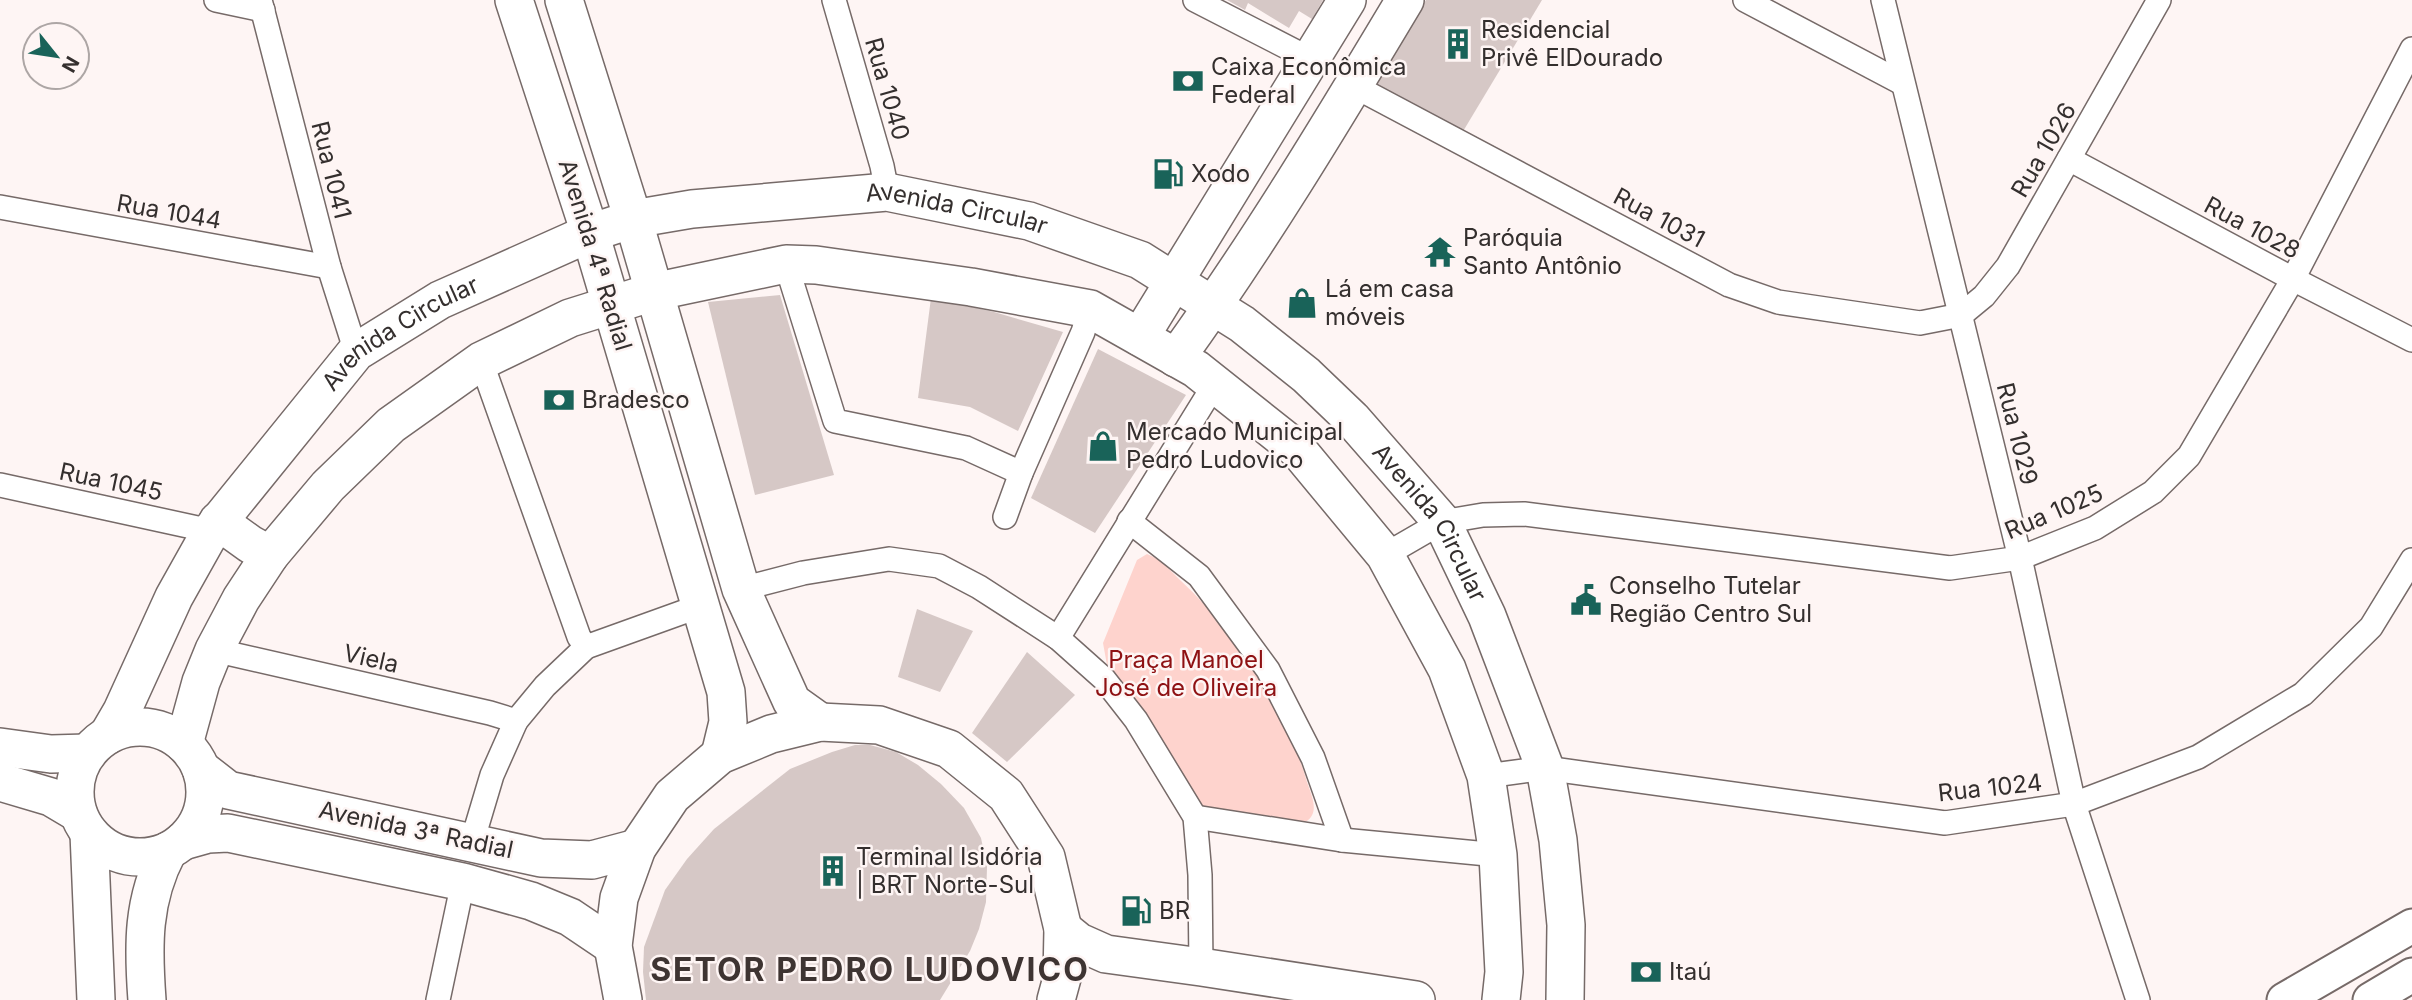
<svg xmlns="http://www.w3.org/2000/svg" width="2412" height="1000" font-family="Inter,sans-serif">
<style>
.green{fill:#fed3cd}
.building{fill:#d6c8c6}
.lines{fill:none;stroke-linecap:round;stroke-linejoin:round}
.street-casing{stroke:#766a68;stroke-width:26}
.secondary-casing{stroke:#766a68;stroke-width:37}
.primary-casing{stroke:#766a68;stroke-width:40}
.street{stroke:#fff;stroke-width:23}
.secondary{stroke:#fff;stroke-width:33}
.primary{stroke:#fff;stroke-width:37}
.labels{text-anchor:middle;stroke-width:5;stroke-linejoin:round;paint-order:stroke}
.poi-label{font-size:24px;fill:#342f2e;stroke:#fef5f4;text-anchor:start}
.street-label{font-size:24px;fill:#342f2e;stroke:#fef5f4}
.park-label{font-size:24px;fill:#8e1113;stroke:#fef5f4}
.district-label{font-size:32px;font-weight:bold;letter-spacing:2px;fill:#3e3432;stroke:#fef5f4}
</style>
<rect width="100%" height="100%" fill="#fef5f4"/>
<path class="green" d="M1147,554C1161,559 1170,570 1180,580C1236,632 1286,708 1307,782C1310,791 1316,804 1313,813C1310,821 1304,823 1297,825L1204,807L1194,801L1158,735L1107,665L1103,643L1137,560Z"/>
<g class="building">
<path d="M1227,0H1323L1312,19L1299,11L1289,28L1248,3L1245,10Z"/>
<path d="M1426,0H1542L1459,138L1374,87Z"/>
<path d="M780,295L834,475L755,495L708,302Z"/>
<path d="M931,298L994,312L1063,332L1018,431L970,407L918,398Z"/>
<path d="M1098,349L1186,395L1095,533L1031,498Z"/>
<path d="M917,609L973,631L940,692L898,677Z"/>
<path d="M1027,652L1075,695L1007,762L972,733Z"/>
<path d="M855,745H870L896,752L918,765L941,784L964,808L981,838L987,867L986,902L979,929L970,951L940,1000H646L643,972L644,947L665,890L687,859L714,829L790,769L832,752Z"/>
</g>
<g class="lines">
<defs>
<g id="street">
<path d="M216,0L263,10"/>
<path d="M260,0L329,267L356,352"/>
<path d="M834,0L882,166L887,192"/>
<path d="M1195,0L1310,59"/>
<path d="M1745,0L1902,83"/>
<path d="M1883,0L2020,558L2074,804L2138,1000"/>
<path d="M1354,86L1729,285L1778,302L1920,323L1961,315L1984,296L2008,266L2159,0"/>
<path d="M2069,159L2293,279L2412,340"/>
<path d="M0,207L329,267"/>
<path d="M786,264L835,421L966,448L1021,473"/>
<path d="M481,361L579,637L586,647"/>
<path d="M0,485L211,531"/>
<path d="M1005,517L1021,473L1083,332L1090,309"/>
<path d="M1129,521L1199,576L1268,670L1313,758L1342,840"/>
<path d="M1385,555L1442,522L1483,515L1524,514L1950,568L2020,558L2095,528L2153,492L2189,456L2293,279L2412,49"/>
<path d="M741,589L803,573L889,559L939,566L979,587L1058,638L1104,679L1136,720L1195,817L1200,875L1201,967"/>
<path d="M1058,638L1216,382"/>
<path d="M214,650L490,713L516,721"/>
<path d="M1486,776L1545,768L1945,823L2074,804L2198,757L2303,694L2371,627L2412,560"/>
<path d="M1195,817L1342,840L1498,855"/>
<path d="M472,842L492,775L516,721L545,686L586,647L700,606"/>
<path d="M438,1000L463,882"/>
</g>
<g id="secondary">
<path d="M2284,1000L2412,926"/>
<path d="M2370,1000L2412,975"/>
</g>
<g id="primary">
<path d="M514,0L590,233L726,692L728,722L720,755"/>
<path d="M564,0L633,219L741,589L792,702L820,722"/>
<path d="M1140,337L1347,0"/>
<path d="M1176,358C1259,243 1332,122 1405,0"/>
<path d="M218,521L250,544L270,555"/>
<circle cx="140" cy="792" r="65"/>
<path id="s1" d="M108,735L122,711L174,597L211,531L356,352L440,300L590,233L633,219L692,209L887,192L1029,221L1140,260L1242,324L1306,375L1352,419L1442,522L1487,616L1545,768L1558,840L1566,925L1565,1000"/>
<path d="M184,744L201,682L214,650L241,599L270,555L328,486L391,425L481,361L570,318L653,292L786,264L816,265L971,287L1090,309L1196,369L1298,450L1385,555L1447,669L1486,776L1498,855L1504,972L1501,1000"/>
<path d="M0,747L51,754L87,753"/>
<path d="M201,769L228,790L541,858L592,860L637,848"/>
<path d="M0,782L51,797L78,813"/>
<path d="M89,833L96,1000"/>
<path d="M183,841L208,834L228,833L463,882L531,901L570,917L613,946"/>
<path d="M1063,929L1079,942L1106,954L1201,967L1416,1000"/>
<path d="M147,1000C143,946 142,900 168,851"/>
<path d="M623,1000L613,946L619,898L637,848L672,796L720,755L771,734L820,722L879,725L949,749L1006,795L1046,857L1063,929L1062,978L1056,1000"/>
</g>
</defs>
<use href="#street" class="street-casing"/>
<use href="#secondary" class="secondary-casing"/>
<use href="#primary" class="primary-casing"/>
<use href="#street" class="street"/>
<use href="#secondary" class="secondary"/>
<use href="#primary" class="primary"/>
</g>
<defs>
<symbol id="building-bare" viewBox="-9 -9 18 18"><path d="M-4-6H4V6H1V3H-1V6H-4ZM-2.5-4.3h1.7v1.8h-1.7ZM.8-4.3h1.7v1.8H.8ZM-2.5-1h1.7V.8h-1.7ZM.8-1h1.7V.8H.8Z" fill="#196359" stroke="#fef5f4" stroke-width="2.5" paint-order="stroke"/></symbol>
<symbol id="bank-bare" viewBox="-9 -9 18 18"><path d="M-6-4H6V4H-6ZM0-2.3a2.3 2.3 0 1 0 0 4.6a2.3 2.3 0 1 0 0-4.6Z" fill="#196359" stroke="#fef5f4" stroke-width="2.5" paint-order="stroke"/></symbol>
<symbol id="fuel-bare" viewBox="-9 -9 18 18"><path d="M-5.5-6h7V0h2V4h1.3V-2.5L3-4.5l.8-.8L6-3V5H2.5V1h-1V6h-7ZM-4.2-4.7v3.2H.2V-4.7Z" fill="#196359" stroke="#fef5f4" stroke-width="2.5" paint-order="stroke"/></symbol>
<symbol id="temple-bare" viewBox="-9 -9 18 18"><path d="M0-6L5-2H3V0L6.5 2.5H4V6H1.5V3h-3V6H-4V2.5H-6.5L-3 0V-2H-5Z" fill="#196359" stroke="#fef5f4" stroke-width="2.5" paint-order="stroke"/></symbol>
<symbol id="shop-bare" viewBox="-9 -9 18 18"><path d="M-5-2.5h2.3a2.7 3.5 0 0 1 5.4 0H5L5.5 6h-11ZM-1.5-2.5h3a1.5 2.3 0 0 0-3 0Z" fill="#196359" stroke="#fef5f4" stroke-width="2.5" paint-order="stroke"/></symbol>
<symbol id="civic-bare" viewBox="-9 -9 18 18"><path d="M-.6-6.5H3V-4.5H.6V-3L4-1V1h2V6H-6V1h2V-1L-.6-3ZM-1.2 2.5V6h2.4V2.5Z" fill="#196359" stroke="#fef5f4" stroke-width="2.5" paint-order="stroke"/></symbol>
</defs>
<g fill-rule="evenodd">
<use href="#building-bare" x="1436" y="22" width="44" height="44"/>
<use href="#bank-bare" x="1166" y="59" width="44" height="44"/>
<use href="#fuel-bare" x="1146" y="152" width="44" height="44"/>
<use href="#temple-bare" x="1418" y="230" width="44" height="44"/>
<use href="#shop-bare" x="1280" y="281" width="44" height="44"/>
<use href="#bank-bare" x="537" y="378" width="44" height="44"/>
<use href="#shop-bare" x="1081" y="424" width="44" height="44"/>
<use href="#civic-bare" x="1564" y="578" width="44" height="44"/>
<use href="#building-bare" x="811" y="849" width="44" height="44"/>
<use href="#fuel-bare" x="1114" y="889" width="44" height="44"/>
<use href="#bank-bare" x="1624" y="950" width="44" height="44"/>
</g>
<g class="labels">
<g class="poi-label">
<text x="1481" y="38">Residencial<tspan x="1481" dy="28">Privê ElDourado</tspan></text>
<text x="1211" y="75">Caixa Econômica<tspan x="1211" dy="28">Federal</tspan></text>
<text x="1191" y="182">Xodo</text>
<text x="1463" y="246">Paróquia<tspan x="1463" dy="28">Santo Antônio</tspan></text>
<text x="1325" y="297">Lá em casa<tspan x="1325" dy="28">móveis</tspan></text>
<text x="582" y="408">Bradesco</text>
<text x="1126" y="440">Mercado Municipal<tspan x="1126" dy="28">Pedro Ludovico</tspan></text>
<text x="1609" y="594">Conselho Tutelar<tspan x="1609" dy="28">Região Centro Sul</tspan></text>
<text x="856" y="865">Terminal Isidória<tspan x="856" dy="28">| BRT Norte-Sul</tspan></text>
<text x="1159" y="919">BR</text>
<text x="1669" y="980">Itaú</text>
</g>
<g class="street-label">
<text transform="translate(887 89) rotate(74)" y="8">Rua 1040</text>
<text transform="translate(2044 150) rotate(-60)" y="8">Rua 1026</text>
<text transform="translate(331 170) rotate(76)" y="8">Rua 1041</text>
<text transform="translate(169 212) rotate(10)" y="8">Rua 1044</text>
<text dy="8" stroke="none"><textPath href="#s1" startOffset="1094">Avenida Circular</textPath></text>
<text transform="translate(1659 218) rotate(28)" y="8">Rua 1031</text>
<text transform="translate(2252 228) rotate(28)" y="8">Rua 1028</text>
<text transform="translate(595 255) rotate(73)" y="8">Avenida 4ª Radial</text>
<text dy="8" stroke="none"><textPath href="#s1" startOffset="506">Avenida Circular</textPath></text>
<text transform="translate(2017 434) rotate(76)" y="8">Rua 1029</text>
<text transform="translate(111 482) rotate(12)" y="8">Rua 1045</text>
<text transform="translate(2054 512) rotate(-23)" y="8">Rua 1025</text>
<text dy="8" stroke="none"><textPath href="#s1" startOffset="1682">Avenida Circular</textPath></text>
<text transform="translate(371 659) rotate(13)" y="8">Viela</text>
<text transform="translate(1990 788) rotate(-6)" y="8">Rua 1024</text>
<text transform="translate(416 830) rotate(12)" y="8">Avenida 3ª Radial</text>
</g>
<g class="park-label">
<text x="1186" y="668">Praça Manoel<tspan x="1186" dy="28">José de Oliveira</tspan></text>
</g>
<g class="district-label">
<text x="870" y="981">SETOR PEDRO LUDOVICO</text>
</g>
</g>
<g transform="translate(56 56) rotate(120)"><circle r="33" fill="#fef5f4" stroke="#ada6a5" stroke-width="2"/>
<path d="M0-5L12 26L0 18L-12 26Z" fill="#196359"/>
<text y="-10" font-size="19" font-weight="bold" text-anchor="middle" fill="#342f2e">N</text>
</g>
</svg>
